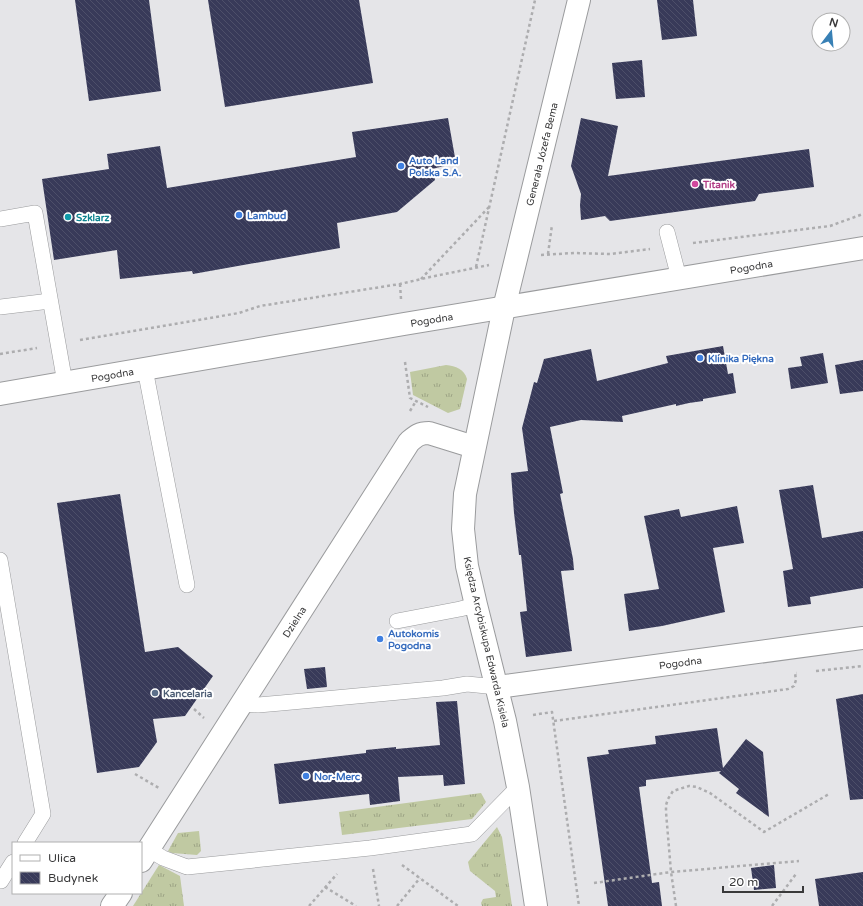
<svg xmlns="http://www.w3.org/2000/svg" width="863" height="906" font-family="'Varela Round',sans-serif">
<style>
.grass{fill:url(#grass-tufts)}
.building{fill:url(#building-back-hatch)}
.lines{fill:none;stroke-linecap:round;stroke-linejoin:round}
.lane-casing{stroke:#9a9b9d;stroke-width:16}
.street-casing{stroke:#9a9b9d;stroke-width:24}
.secondary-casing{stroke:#9a9b9d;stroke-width:24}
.path{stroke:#adadaf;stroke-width:2.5;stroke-dasharray:3 3;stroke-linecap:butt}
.lane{stroke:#fff;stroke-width:15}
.street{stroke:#fff;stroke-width:22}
.secondary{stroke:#fff;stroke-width:22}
.shop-dot{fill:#3f7fe0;stroke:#fff;stroke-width:1.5}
.hotel-dot{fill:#d1479c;stroke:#fff;stroke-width:1.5}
.culture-dot{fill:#0f9aa8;stroke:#fff;stroke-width:1.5}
.service-dot{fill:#5c6f8a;stroke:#fff;stroke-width:1.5}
.labels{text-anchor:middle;stroke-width:4;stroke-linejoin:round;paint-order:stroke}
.street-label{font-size:10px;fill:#39393a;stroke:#fff}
.shop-label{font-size:10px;font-weight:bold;fill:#366cbe;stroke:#fff;text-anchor:start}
.hotel-label{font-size:10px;font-weight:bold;fill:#b23c85;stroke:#fff;text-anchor:start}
.culture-label{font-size:10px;font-weight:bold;fill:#0d838f;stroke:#fff;text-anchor:start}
.service-label{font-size:10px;font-weight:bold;fill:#4e5e75;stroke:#fff;text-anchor:start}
</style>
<defs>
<pattern id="grass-tufts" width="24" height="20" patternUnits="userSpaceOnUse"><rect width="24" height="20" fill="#c0c9a2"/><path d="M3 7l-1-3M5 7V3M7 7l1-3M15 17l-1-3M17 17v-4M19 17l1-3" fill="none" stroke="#9da485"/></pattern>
<pattern id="building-back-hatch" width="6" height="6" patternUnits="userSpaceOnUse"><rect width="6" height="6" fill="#383a59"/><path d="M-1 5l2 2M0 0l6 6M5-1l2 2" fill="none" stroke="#4d4f69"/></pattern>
</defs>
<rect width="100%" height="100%" fill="#e5e5e8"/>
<g class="grass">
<path d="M446,365C456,366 464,369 467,379L460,409L448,413L413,395L410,372Z"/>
<path d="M481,793L486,802L472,819L342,835L339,812Z"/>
<path d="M497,827L502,837L512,906H482L481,903L483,899L496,897L495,891L470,871L468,862Z"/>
<path d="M199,831L201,851L197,855L172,853L168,851L178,833Z"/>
<path d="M159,865L180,876L184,906H133Z"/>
</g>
<g class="building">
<path d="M75,0H149L161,91L89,101Z"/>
<path d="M208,0H359L373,83L225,107Z"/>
<path d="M657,0H693L697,36L662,40Z"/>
<path d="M642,60L645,97L616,99L612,63Z"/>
<path d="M448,118L456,163L432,169L435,180L397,212L337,223L340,248L193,274L192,271L120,279L117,250L54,260L42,179L109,169L107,154L160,146L167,188L356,157L352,132Z"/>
<path d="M581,118L618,126L608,176L809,149L814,187L759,194L755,201L610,221L605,216L581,220L580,205L581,194L571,166Z"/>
<path d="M723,346L728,374L733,373L736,393L703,399V401L689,403L676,406V404L622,416L623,422L581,420L550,427L563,493L560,494L573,559L574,570L561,571L572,651L526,657L520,612L527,611L521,555H519L514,513L511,473L528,471L522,428L534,382L537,383L544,359L591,349L597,381L668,363L666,356Z"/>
<path d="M823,353L828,383L791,389L788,368L802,366L800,357Z"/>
<path d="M863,360V391L840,394L835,365Z"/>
<path d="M813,485L822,538L863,531V588L810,597L811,604L788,607L783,571L793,569L779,490Z"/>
<path d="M120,494L145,652L178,647L213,676L185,716L153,719L157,742L139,767L97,773L57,503Z"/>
<path d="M737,506L744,543L713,548L725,612L662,626L629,631L624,594L659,589L644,516L679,509L681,517Z"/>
<path d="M325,667L327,687L307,689L304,669Z"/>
<path d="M863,694V799L850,800L836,699Z"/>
<path d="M457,701L465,784L444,786L443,775L398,777L400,801L370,805L369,794L279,804L274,764L366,753V750L396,747V749L440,745L436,702Z"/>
<path d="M717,728L723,768L746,739L763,752L769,817L736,793L739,789L719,773L721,771L646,780V786L639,787L645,831L652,883L659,882L662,906H608L587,757L609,754L608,750L656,744L655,736Z"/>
<path d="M774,865L776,888L754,890L751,868Z"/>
<path d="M863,872V906H819L815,879Z"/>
</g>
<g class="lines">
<defs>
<g id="lane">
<path d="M0,219L35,213L65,383"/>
<path d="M667,232L679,278"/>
<path d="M0,307L50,301"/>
<path d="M145,369L187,585"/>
<path d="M0,560L43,814L25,843"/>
<path d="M397,621L460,609L476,605"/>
<path d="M241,704L258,705L281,703L443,688L467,684L497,687"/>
<path d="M148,849L163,858L187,867L370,848L472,834L518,787"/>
<path d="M0,881H1L13,862"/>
</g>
<g id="street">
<path id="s1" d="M497,687L863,638"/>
<path id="s2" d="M141,861L409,442C416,436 419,433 429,433L474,447"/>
<path d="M112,906L121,893"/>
<path id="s3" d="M536,906L518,787L505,721L476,605L467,566L463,529L465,494L504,308L579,0"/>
</g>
<g id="secondary">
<path id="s4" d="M0,394L404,324L863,248"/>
</g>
</defs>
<use href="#lane" class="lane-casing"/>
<use href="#street" class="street-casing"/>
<use href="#secondary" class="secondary-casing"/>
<g class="path">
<path d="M693,243L830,226L863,214"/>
<path d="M548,254L552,225"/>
<path d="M541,255L574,253L610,254L650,249"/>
<path d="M476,267L535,0"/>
<path d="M421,279L489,207"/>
<path d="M400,284L401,299"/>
<path d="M80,340L239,313L260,306L400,284L430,277L489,265"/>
<path d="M0,354L37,348"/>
<path d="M405,362L410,398L428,407"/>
<path d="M410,411L416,401"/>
<path d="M816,671L863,666"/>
<path d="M194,709L204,718"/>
<path d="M533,715L552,712L579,906"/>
<path d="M554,721L788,689L794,686L796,680L795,673H797"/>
<path d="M135,774L159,788"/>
<path d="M402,865L458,906"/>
<path d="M373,869L379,906"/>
<path d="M594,883L671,872L799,861"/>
<path d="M325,887L356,906"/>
<path d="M309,906L337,874"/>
<path d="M397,906L420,878"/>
<path d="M676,906L671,872L666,812V805L668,799L673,791L689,786L697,787L710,793L764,832L829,794"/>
<path d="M772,906L796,874"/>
</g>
<use href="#lane" class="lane"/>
<use href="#street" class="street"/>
<use href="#secondary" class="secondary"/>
</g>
<g class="shop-dot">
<circle cx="401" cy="166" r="4"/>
<circle cx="239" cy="215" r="4"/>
<circle cx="700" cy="358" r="4"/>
<circle cx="380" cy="639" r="4"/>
<circle cx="306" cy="776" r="4"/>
</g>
<circle class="hotel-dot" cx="695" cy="184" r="4"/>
<circle class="culture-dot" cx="68" cy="217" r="4"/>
<circle class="service-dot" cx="155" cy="693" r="4"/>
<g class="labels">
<g class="street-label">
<text dy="4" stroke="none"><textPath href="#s3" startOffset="768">Generała Józefa Bema</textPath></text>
<text dy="4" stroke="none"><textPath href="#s4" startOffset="762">Pogodna</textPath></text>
<text dy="4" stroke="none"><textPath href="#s4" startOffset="438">Pogodna</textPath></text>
<text dy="4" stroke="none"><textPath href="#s4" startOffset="114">Pogodna</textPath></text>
<text dy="4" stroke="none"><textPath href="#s2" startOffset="284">Dzielna</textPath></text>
<text transform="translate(487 642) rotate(77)" y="4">Księdza Arcybiskupa Edwarda Kisiela</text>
<text dy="4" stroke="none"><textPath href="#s1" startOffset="185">Pogodna</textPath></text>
</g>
<g class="shop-label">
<text x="409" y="164">Auto Land<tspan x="409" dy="12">Polska S.A.</tspan></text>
<text x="247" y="219">Lambud</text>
<text x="708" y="362">Klinika Piękna</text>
<text x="388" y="637">Autokomis<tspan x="388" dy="12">Pogodna</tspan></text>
<text x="314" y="780">Nor-Merc</text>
</g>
<g class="hotel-label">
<text x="703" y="188">Titanik</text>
</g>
<g class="culture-label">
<text x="76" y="221">Szklarz</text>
</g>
<g class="service-label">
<text x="163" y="697">Kancelaria</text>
</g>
</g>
<rect x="12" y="842" width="130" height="52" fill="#ffffff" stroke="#b0b0b0"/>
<rect x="20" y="855" width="20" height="6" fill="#ffffff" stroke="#b0b0b0"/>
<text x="48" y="862" font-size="12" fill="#39393a">Ulica</text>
<rect x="20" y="872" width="20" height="12" fill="url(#building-back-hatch)" stroke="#b0b0b0"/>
<text x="48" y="882" font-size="12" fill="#39393a">Budynek</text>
<g transform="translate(831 32) rotate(16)"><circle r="19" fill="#ffffff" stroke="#b0b0b0"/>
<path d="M0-3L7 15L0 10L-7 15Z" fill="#3880b5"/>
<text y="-6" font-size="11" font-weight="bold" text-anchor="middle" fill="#39393a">N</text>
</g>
<path d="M723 886v6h80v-6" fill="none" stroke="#39393a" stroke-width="2"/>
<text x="729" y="886" font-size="12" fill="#39393a" stroke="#ffffff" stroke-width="3" paint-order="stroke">20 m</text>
</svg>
